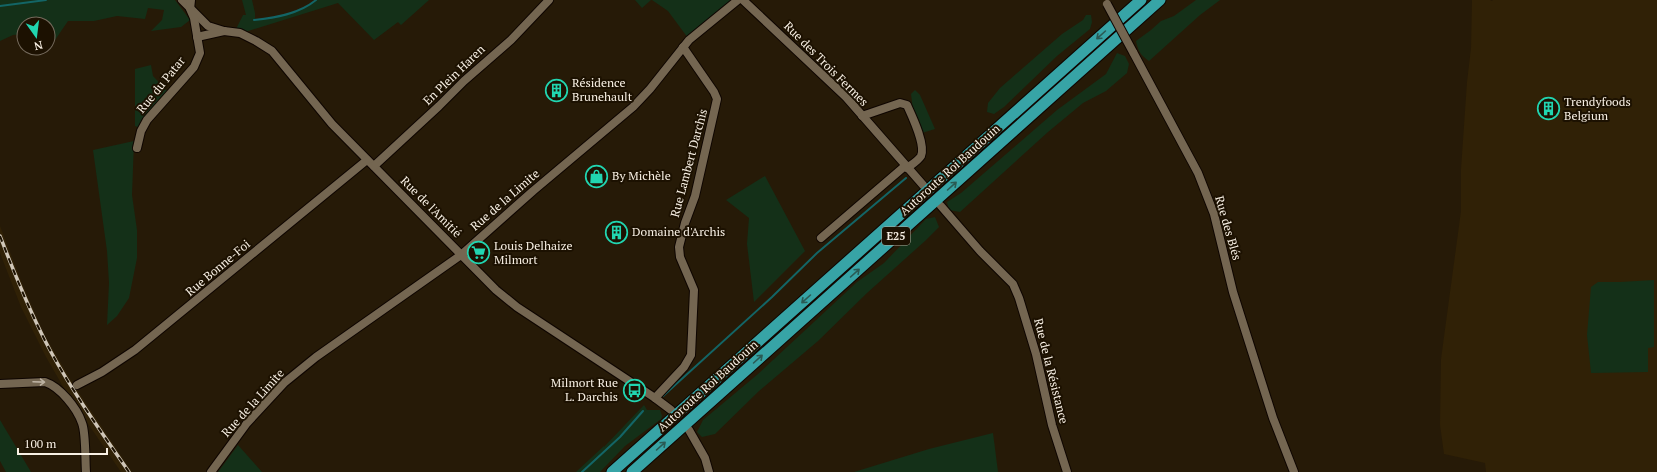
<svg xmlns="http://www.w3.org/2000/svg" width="1657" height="472" font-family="'PT Serif',serif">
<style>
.built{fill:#302106}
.green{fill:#143018}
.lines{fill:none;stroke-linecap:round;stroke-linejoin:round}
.stream{stroke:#136566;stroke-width:2}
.minor-casing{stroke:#0e0500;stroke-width:10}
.highway-casing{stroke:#0e0500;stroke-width:13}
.minor{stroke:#746651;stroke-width:8}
.highway{stroke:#37a4a6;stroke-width:11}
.rail-casing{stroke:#cfc6b8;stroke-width:3.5}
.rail{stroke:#1c1101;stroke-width:2;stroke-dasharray:6;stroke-linecap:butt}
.minor-bridge-casing{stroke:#0e0500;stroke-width:10;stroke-linecap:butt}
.minor-bridge{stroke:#746651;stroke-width:8}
.oneway{stroke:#2a5a54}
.oneway2{stroke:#bdb2a2}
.labels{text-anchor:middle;stroke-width:4;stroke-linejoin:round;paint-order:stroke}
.shield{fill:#1c1101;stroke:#b6ada0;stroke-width:1}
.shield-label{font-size:11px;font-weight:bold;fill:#f8f0e4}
.street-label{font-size:12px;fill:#f8f0e4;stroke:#1c1101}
.poi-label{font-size:12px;fill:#f8f0e4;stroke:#1c1101;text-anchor:start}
</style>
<rect width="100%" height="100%" fill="#261a07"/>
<g class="built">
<path d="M1472,0H1490L1492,1L1493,0H1657V472H1486L1485,463L1444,454L1440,425L1441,359L1461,211V169L1467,82L1471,48Z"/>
<path d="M0,226L23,286L45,336L73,384L132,472H121L65,390L46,357L21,307L0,253Z"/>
</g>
<g class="green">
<path d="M0,0H175L190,20L181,27L151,31L162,20L164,10L148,8L145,19L117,16L94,21H68L55,40L48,46V24H24V34L13,35L0,41Z"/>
<path d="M242,0H252L255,13V20C276,18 299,14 316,0H429L401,25L398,22L374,40L338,3L245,32L236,29L243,15H246Z"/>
<path d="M635,0H651L642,8Z"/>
<path d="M652,0H732L688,38L668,11Z"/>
<path d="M1196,0H1220L1200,15L1149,61C1140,55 1138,50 1136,41L1151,30L1161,21L1174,16Z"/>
<path d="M1086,15H1091L1092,22L1090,29L1057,56L1004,107L994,114L987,112L988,103L1000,88L1062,34L1083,20Z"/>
<path d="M1117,53L1125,56L1129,64L1127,73L1106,91L1083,103L1048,132L960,212L949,210L947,202L961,193L1057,110L1106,74Z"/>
<path d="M151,65L153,76L167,91L152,109L140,128L135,126V69Z"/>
<path d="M915,90L920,95L935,129L922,133L913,110L911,94Z"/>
<path d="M134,141L132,195L137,230V258L129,298L117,316L107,325L109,283L107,251L93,150Z"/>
<path d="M765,176L805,251L754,302L747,244L749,218L726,200Z"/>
<path d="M935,217L939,227L925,241L867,293L818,341L759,391L715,434L702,437L697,432L703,420L758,374L857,282L884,263L926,219Z"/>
<path d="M1654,280V347L1648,348V372L1591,373L1587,335L1591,287L1598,282H1620Z"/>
<path d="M644,405L647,410H660L662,416L661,419L625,446L600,472H576L604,446V447Z"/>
<path d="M0,420L31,472H6L0,461Z"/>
<path d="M993,433L998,472H854L929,449Z"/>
<path d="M238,445L262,472H218Z"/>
</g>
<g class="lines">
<g class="stream">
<path d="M0,6L46,0"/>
<path d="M254,20C275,18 299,14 316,0"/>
<path d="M663,396L772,297L817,253L906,178"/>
<path d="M582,472L620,437L643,411"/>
</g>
<defs>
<g id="minor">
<path d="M182,0L208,26L224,31L240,33L256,41L272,51L332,124L496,290L517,307L655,398L671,410"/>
<path d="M743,0L846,97L923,185"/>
<path d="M197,37L224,31"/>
<path d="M1133,52L1198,173L1214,214L1233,292L1273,418L1294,472"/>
<path d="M862,116L900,103L907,105C912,116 926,145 921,156C918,161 911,165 907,168"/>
<path d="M137,148L141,131L147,120L194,67L200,53L194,18L190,9L191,0"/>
<path d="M374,166L439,106L464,81L511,40L549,0"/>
<path d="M941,206L980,251L1013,284L1019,298L1036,354L1052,425L1067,472"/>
<path d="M821,238L905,166"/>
<path d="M0,384L45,382C60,387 77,408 82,423C86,433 85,459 86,472"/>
<path d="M77,385L102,372L135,350L367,160"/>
<path d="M655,398L684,367L691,355L694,290L680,257L679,247L685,223L695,196L717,99L714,92L683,47"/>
<path d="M689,430L705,458L709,472"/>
<path d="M211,472L247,423L284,383L316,357L461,255L533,191L633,107L650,89L689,40L738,0"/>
</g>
<g id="highway">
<path d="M612,472L1141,0"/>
<path d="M632,472L1160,0"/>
</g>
</defs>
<use href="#minor" class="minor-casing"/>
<use href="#highway" class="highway-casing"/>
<use href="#minor" class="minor"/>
<use href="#highway" class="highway"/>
<defs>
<path id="rail" d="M0,236C15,275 31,315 51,352C74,394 102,433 129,472"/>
</defs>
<use href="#rail" class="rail-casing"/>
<use href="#rail" class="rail"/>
<defs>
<path id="minor-bridge" d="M1107,4L1133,52"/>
</defs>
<use href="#minor-bridge" class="minor-bridge-casing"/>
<use href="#minor-bridge" class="minor-bridge"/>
</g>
<defs><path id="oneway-shaft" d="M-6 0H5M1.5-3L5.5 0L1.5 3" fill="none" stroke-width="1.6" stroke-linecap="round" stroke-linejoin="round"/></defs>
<g class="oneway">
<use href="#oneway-shaft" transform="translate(1101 35) rotate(138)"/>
<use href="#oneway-shaft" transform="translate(952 186) rotate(-42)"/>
<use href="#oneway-shaft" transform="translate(855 273) rotate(-42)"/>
<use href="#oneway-shaft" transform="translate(806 299) rotate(138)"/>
<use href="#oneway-shaft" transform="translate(758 359) rotate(-42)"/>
<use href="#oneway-shaft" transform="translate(661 446) rotate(-42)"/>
</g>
<use class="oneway2" href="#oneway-shaft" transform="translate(39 382) rotate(2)"/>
<defs>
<symbol id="building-ring" viewBox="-11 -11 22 22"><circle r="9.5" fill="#1c1101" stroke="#21d5b0" stroke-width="1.5"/><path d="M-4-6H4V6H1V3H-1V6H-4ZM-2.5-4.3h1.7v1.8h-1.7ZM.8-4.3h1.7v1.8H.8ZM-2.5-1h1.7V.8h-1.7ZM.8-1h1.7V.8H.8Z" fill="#21d5b0"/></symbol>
<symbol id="shop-ring" viewBox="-11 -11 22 22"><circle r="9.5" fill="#1c1101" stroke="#21d5b0" stroke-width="1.5"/><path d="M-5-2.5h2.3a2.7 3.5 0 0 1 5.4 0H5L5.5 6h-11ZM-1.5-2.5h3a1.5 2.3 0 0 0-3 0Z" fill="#21d5b0"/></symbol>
<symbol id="supermarket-ring" viewBox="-11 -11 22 22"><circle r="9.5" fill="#1c1101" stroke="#21d5b0" stroke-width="1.5"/><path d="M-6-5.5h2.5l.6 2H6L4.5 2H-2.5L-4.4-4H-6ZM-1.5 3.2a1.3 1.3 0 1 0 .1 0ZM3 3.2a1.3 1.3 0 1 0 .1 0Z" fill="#21d5b0"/></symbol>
<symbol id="bus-ring" viewBox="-11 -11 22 22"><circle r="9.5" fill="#1c1101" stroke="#21d5b0" stroke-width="1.5"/><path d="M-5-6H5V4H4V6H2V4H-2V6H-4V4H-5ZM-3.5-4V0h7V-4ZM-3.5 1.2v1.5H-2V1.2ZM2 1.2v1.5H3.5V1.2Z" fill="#21d5b0"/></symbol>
</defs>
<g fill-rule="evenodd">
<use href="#building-ring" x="544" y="78" width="25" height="25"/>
<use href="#building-ring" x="1536" y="96" width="25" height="25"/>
<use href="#shop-ring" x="584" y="164" width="25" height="25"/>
<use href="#building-ring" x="604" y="220" width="25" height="25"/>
<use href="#supermarket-ring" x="466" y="240" width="25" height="25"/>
<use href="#bus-ring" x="622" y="378" width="25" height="25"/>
</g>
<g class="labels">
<rect class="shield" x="882" y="227" width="28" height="18" rx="3"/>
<g class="shield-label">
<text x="896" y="240">E25</text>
</g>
<g class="street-label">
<text transform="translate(826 64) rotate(45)" y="4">Rue des Trois Fermes</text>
<text transform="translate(454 75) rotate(-44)" y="4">En Plein Haren</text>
<text transform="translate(161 85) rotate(-51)" y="4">Rue du Patar</text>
<text transform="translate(689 163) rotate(-75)" y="4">Rue Lambert Darchis</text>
<text transform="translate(950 170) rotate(-42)" y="4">Autoroute Roi Baudouin</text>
<text transform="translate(505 200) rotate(-41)" y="4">Rue de la Limite</text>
<text transform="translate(431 207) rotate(45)" y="4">Rue de l'Amitié</text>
<text transform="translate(1228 228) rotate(74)" y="4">Rue des Blés</text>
<text transform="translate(218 268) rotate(-40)" y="4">Rue Bonne-Foi</text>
<text transform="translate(1051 371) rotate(76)" y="4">Rue de la Résistance</text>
<text transform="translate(708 386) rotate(-42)" y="4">Autoroute Roi Baudouin</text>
<text transform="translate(253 403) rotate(-48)" y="4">Rue de la Limite</text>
</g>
<g class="poi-label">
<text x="572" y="87">Résidence<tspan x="572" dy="14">Brunehault</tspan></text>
<text x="1564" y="106">Trendyfoods<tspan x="1564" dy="14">Belgium</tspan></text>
<text x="612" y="180">By Michèle</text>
<text x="632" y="236">Domaine d'Archis</text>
<text x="494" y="250">Louis Delhaize<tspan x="494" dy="14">Milmort</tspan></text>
<text x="618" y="387" text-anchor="end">Milmort Rue<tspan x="618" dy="14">L. Darchis</tspan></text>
</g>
</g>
<g transform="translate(36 36) rotate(166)"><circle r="19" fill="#1c1101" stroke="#746a5c"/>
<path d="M0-3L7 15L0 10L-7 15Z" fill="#21d5b0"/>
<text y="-6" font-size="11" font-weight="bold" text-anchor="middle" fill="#f8f0e4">N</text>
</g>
<path d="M18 448v6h89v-6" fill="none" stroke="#f8f0e4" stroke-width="2"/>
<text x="24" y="448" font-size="12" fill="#f8f0e4" stroke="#1c1101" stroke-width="3" paint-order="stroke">100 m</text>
</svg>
